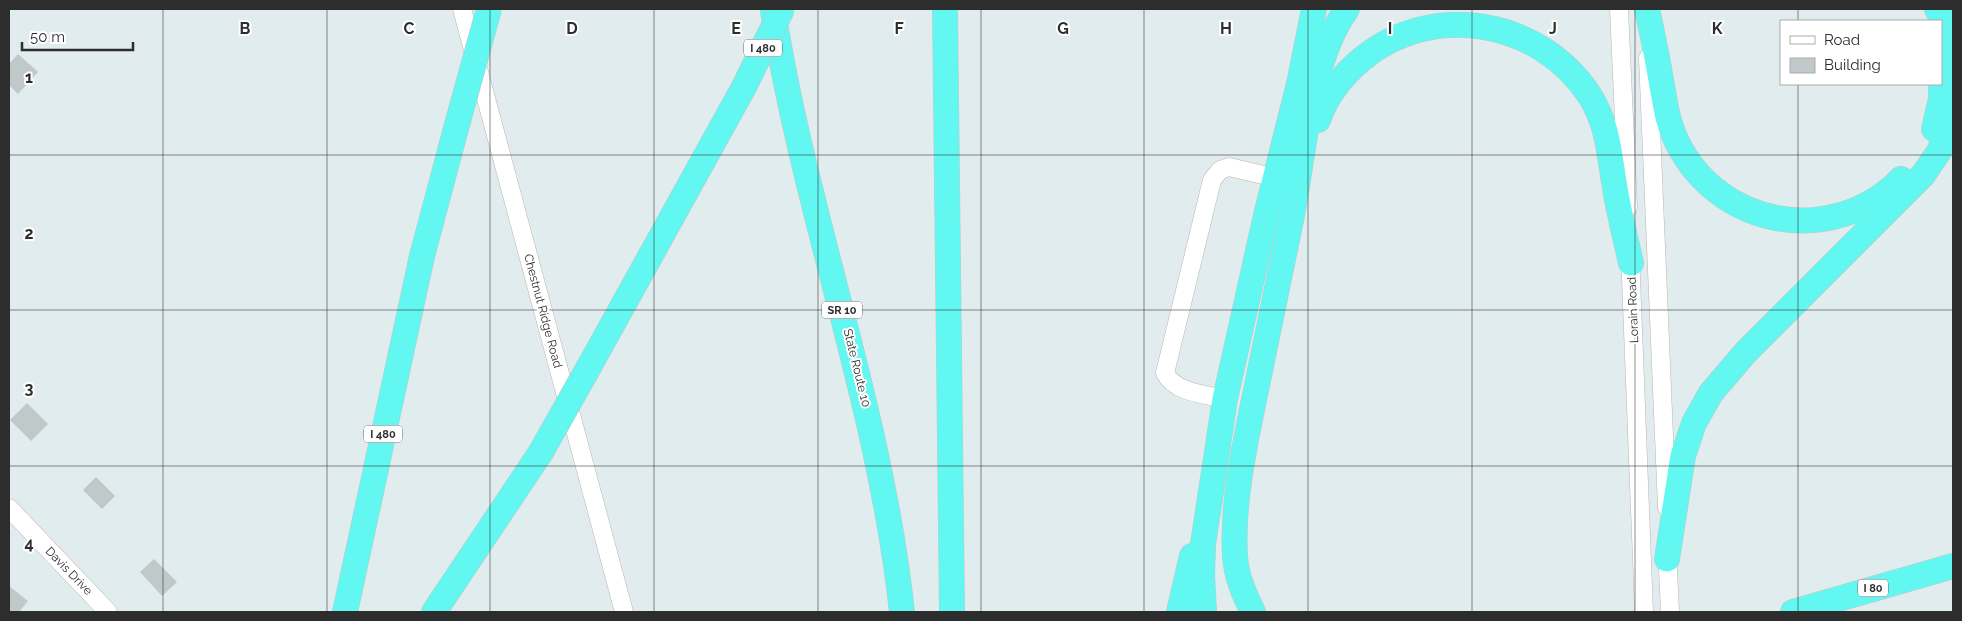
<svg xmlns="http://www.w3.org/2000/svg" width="1962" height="621" font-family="Raleway,sans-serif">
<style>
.building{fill:#c0c8ca}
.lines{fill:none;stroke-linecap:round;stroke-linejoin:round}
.minor-casing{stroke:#bcb5b1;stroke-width:19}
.highway-casing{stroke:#c8c8c8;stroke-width:26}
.minor{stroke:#fff;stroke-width:18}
.highway{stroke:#62f7f0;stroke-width:25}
.highway-bridge-casing{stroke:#c8c8c8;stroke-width:26;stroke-linecap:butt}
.highway-bridge{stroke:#62f7f0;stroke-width:25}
.grid{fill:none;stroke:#2d2d2d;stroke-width:1;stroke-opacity:0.55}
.labels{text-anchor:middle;stroke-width:4;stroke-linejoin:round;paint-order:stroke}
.shield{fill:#fff;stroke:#6c6c6c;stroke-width:1}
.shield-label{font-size:11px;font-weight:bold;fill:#2d2d2d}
.street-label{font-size:12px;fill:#2d2d2d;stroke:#fff}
.grid-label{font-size:16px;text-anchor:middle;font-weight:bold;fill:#2d2d2d;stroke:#fff;stroke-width:4;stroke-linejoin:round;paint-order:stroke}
</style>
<rect width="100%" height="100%" fill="#e1ecee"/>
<g class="building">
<path d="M18,54L38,72L18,94L9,85V64Z"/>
<path d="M27,403L48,424L31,441L10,420Z"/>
<path d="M96,477L115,496L102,509L83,490Z"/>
<path d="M154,559L177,582L162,596L140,572Z"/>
<path d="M9,586L28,601L19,612H9Z"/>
</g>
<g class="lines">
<defs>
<g id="minor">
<path d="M462,9L624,612"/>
<path d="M1619,9L1628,207"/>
<path d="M1648,58L1667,507"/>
<path d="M1630,253L1644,612"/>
<path d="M1225,399C1205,394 1175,393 1165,373L1212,180L1220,170L1229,167L1276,178"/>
<path d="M9,508L108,612"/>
<path d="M1667,548L1670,612"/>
</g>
<g id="highway">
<path d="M945,9L952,612"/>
<path d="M1647,9C1652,32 1657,56 1661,80C1665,101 1667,122 1677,142C1720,229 1834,247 1901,179"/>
<path d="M1937,9L1946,27L1953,55"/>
<path d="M773,11C805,214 880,407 902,612"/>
<path d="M1318,120C1326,96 1343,75 1362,59C1432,1 1540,19 1590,96C1607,123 1609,150 1614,182C1618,209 1625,236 1631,263"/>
<path d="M1934,129L1941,99V60"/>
<path d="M590,365L744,87"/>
<path d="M1667,559L1683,456L1694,423L1711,393L1746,352L1923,175L1940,150L1953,109"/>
<path d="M345,612L422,256L458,121"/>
<path d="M434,612L541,452"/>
<path d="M1179,612L1192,556"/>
<path d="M1204,612L1202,575L1203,544L1225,399L1267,211L1299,84L1314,9"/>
<path d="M1253,612C1244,594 1236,576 1235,555C1232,500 1245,444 1256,390C1268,333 1279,276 1291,220C1304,156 1309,61 1347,9"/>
<path d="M1793,612L1953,566"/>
</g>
</defs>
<use href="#minor" class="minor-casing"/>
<use href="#highway" class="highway-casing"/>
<use href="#minor" class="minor"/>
<use href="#highway" class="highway"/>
<defs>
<g id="highway-bridge">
<path d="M744,87L782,9"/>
<path d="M458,121L489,9"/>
<path d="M541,452L590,365"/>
</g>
</defs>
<use href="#highway-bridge" class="highway-bridge-casing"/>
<use href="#highway-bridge" class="highway-bridge"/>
</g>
<path class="grid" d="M163,9V612M327,9V612M490,9V612M654,9V612M818,9V612M981,9V612M1144,9V612M1308,9V612M1472,9V612M1635,9V612M1798,9V21M1798,84V612M9,155H1953M9,310H1953M9,466H1953"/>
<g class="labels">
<g class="shield">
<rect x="744" y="39.5" width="38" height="17" rx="4"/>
<rect x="822" y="301.5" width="40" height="17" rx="4"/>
<rect x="364" y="425.5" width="38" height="17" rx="4"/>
<rect x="1858" y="579.5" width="30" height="17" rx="4"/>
</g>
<g class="shield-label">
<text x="763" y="52">I 480</text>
<text x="842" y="314">SR 10</text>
<text x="383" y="438">I 480</text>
<text x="1873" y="592">I 80</text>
</g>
<g class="street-label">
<text transform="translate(1633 310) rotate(-92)" y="4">Lorain Road</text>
<text transform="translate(543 311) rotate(75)" y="4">Chestnut Ridge Road</text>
<text transform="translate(857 368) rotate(76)" y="4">State Route 10</text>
<text transform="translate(69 571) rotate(46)" y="4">Davis Drive</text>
</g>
</g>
<g class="grid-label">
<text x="245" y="34">B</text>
<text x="409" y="34">C</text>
<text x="572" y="34">D</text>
<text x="736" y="34">E</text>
<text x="899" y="34">F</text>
<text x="1063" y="34">G</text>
<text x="1226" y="34">H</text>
<text x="1390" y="34">I</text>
<text x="1553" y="34">J</text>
<text x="1717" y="34">K</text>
<text x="29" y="83">1</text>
<text x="29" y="239">2</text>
<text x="29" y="394">3</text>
<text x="29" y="549">4</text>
</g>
<rect width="1962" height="621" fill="none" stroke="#2d2d2d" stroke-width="20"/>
<rect x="1780" y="20" width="162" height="65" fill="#ffffff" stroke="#ababab"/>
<rect x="1790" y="36" width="25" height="8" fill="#ffffff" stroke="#ababab"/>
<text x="1824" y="45" font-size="15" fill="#2d2d2d">Road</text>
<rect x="1790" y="58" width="25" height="15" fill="#c0c8ca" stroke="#ababab"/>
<text x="1824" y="70" font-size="15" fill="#2d2d2d">Building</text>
<path d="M22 42v8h111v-8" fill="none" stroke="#2d2d2d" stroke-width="2.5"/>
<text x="30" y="42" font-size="15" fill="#2d2d2d" stroke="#ffffff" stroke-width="4" paint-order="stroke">50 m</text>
</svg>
